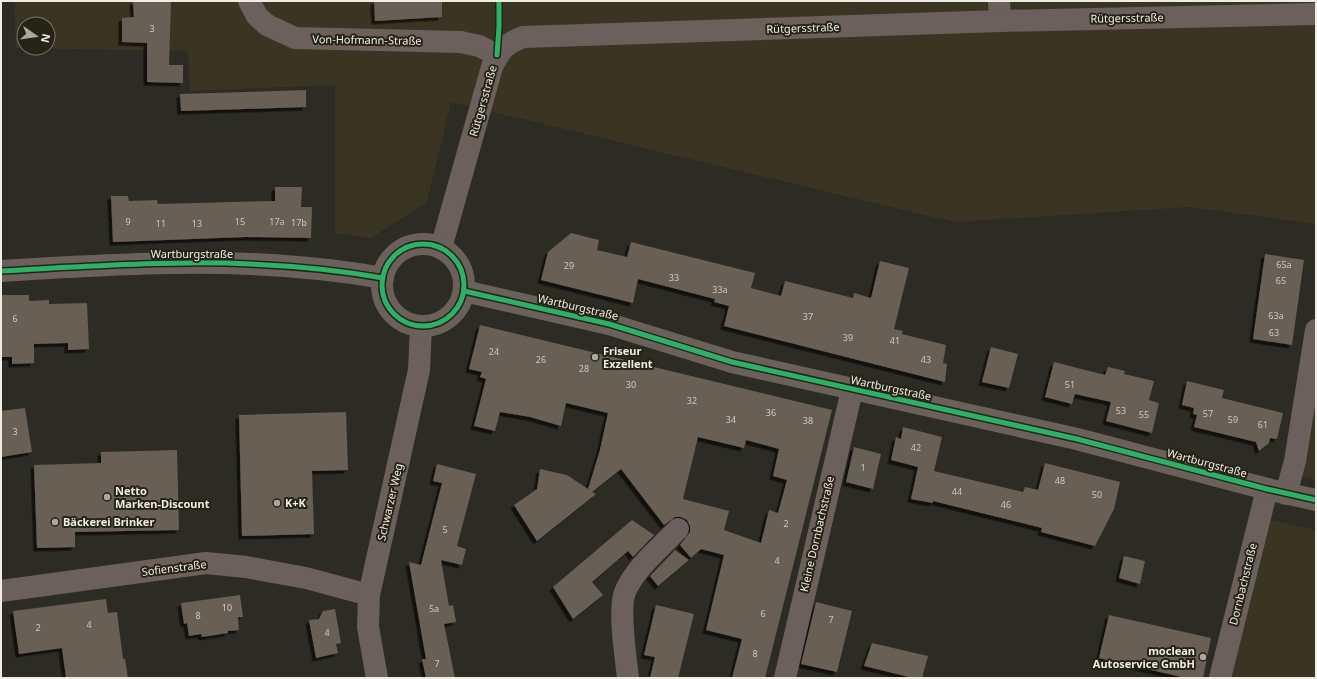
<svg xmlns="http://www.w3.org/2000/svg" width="1317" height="679" font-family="'Noto Sans',sans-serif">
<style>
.built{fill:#393522;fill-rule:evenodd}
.building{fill:#675f55;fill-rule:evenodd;filter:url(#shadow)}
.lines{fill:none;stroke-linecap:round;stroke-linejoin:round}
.minor{stroke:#6b605b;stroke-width:22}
.major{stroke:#6c605a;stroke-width:22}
.cycleway-casing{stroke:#262416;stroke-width:8}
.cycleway{stroke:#2db169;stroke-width:5}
.poi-dot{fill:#aaa9a1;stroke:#262416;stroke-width:1.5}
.labels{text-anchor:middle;stroke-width:4;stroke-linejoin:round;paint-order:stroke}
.number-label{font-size:9px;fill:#cccac0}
.street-label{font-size:11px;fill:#eeede4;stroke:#262416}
.poi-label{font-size:11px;font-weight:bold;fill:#eeede4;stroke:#262416;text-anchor:start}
</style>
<defs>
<filter id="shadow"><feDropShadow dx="-3.5" dy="3.5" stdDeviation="0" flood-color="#0009"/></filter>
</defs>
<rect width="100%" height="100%" fill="#2c2b24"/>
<g class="built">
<path d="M14,1H1316V224L1190,207L954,222L451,102L427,202L371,238L335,233V85L190,91L188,51L16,48ZM24,24H48V48H24Z"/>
<path d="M1316,373V480L1299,476Z"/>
<path d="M1270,520L1316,530V678H1229Z"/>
</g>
<g class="building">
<path d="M133,1H169L171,3L169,65H183V83L147,82V43L122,42V18L134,17Z"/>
<path d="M374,1H442V17L375,21Z"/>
<path d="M306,90V107L181,111L180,94Z"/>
<path d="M275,187H302L301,207H312L311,238L246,237L113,242L111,196H128L129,201L157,200L158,204L275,201Z"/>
<path d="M571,233L599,240L597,250L627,257L631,242L755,273L751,288L781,296L785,281L853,298L854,293L871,298L880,261L909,268L894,329L903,331L902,334L946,345L943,363L947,364L945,382L724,326L729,306L714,302L715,299L638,279L633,303L541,280L548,252Z"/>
<path d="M1265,254L1304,260L1292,345L1253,339Z"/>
<path d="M1,295H29V301L49,300V304L87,303L89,349L68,350V343L34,344V363L12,364V357H1Z"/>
<path d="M480,325L832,410L765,678H732L742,639L706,630L724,555L701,549L691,558L680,545L690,532V526L687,520L681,517H675L664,525L621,469L592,492L596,494L537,541L514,505L537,489L540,469L567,475L588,489L600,450L608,413L566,403L561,426L530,417L500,412L495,431L474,426L486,379L480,377L482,372L469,369ZM698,437L744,448L746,440L779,449L773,476L787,480L778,513L769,510L761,543L724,530L729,511L683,499Z"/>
<path d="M991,347L1018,354L1009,388L982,382Z"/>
<path d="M1054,362L1105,375L1108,367L1125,371L1124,374L1154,381L1149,400L1159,403L1152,433L1106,421L1111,402L1075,394L1072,404L1045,397Z"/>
<path d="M1187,381L1224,390L1222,398L1283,413L1277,439L1270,438L1269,443L1259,451L1256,442L1194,427L1197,415L1193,414L1194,408L1182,405Z"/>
<path d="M25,408L32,452L1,457V411Z"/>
<path d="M346,412L348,470L312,471L314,534L242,536L239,415Z"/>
<path d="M903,427L942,437L934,471L1023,492L1025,487L1038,490L1045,463L1120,482L1114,509L1095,546L1041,532L1042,528L933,501V503L911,499L918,467L891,460L896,437L901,439Z"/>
<path d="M854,447L881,454L873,489L846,482Z"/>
<path d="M177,450L179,530L75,532V547L37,548L34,465L101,463V452Z"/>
<path d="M437,464L476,474L457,546L466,549L462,565L441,560L449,606L453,605L456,622L444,624L455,678H426L422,659H426L409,562L421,565L442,483L433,481Z"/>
<path d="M632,520L654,535L633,557L628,551L592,582L603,595L573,619L553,587Z"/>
<path d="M675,550L689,560L658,586L650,576Z"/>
<path d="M1124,556L1145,561L1140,584L1119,578Z"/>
<path d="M240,595L243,617H238L239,630L228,631V633L202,637L201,634L189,636L187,623L184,624L181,603Z"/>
<path d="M106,599L108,613L117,612L123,659H125L128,678H66L62,648L19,654L13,611Z"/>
<path d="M816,602L852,611L837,672L801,664Z"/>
<path d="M656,605L694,614L678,678H650L655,657L644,655Z"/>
<path d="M335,609L341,643L336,644L338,653L316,658L309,620L319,619L323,611Z"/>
<path d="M1109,615L1211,638L1203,678H1186L1099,658Z"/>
<path d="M872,643L928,656L922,678H913L864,666Z"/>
</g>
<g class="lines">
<g class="minor">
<path d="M249,1L257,16L267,25L295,38L461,42L479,46L497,55"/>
<path d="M999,1L1000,21"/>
<path d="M441,248L492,67C500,50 505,44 523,37L1000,21L1316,14"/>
<path d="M1286,494L1295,461L1316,330"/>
<path d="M1,591L206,563L246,567L306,578L369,595"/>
<path d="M377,678L368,627L369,595L419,370L421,326"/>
<path d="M628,678C626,658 618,610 625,592C635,568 660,548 678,529"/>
<path d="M785,678L852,390"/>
<path d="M1220,678L1267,489"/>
</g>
<g class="major">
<circle cx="423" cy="285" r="41"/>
<path d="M1,271C128,263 257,255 383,278"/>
<path d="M464,291L609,324L732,362L1077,439L1267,489L1316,500"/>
</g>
<defs>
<g id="cycleway">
<path d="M497,55L499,27V1"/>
<circle cx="423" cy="285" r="41"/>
<path d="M1,271C128,263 257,255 383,278"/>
<path d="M464,291L609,324L732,362L1077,439L1267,489L1316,500"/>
</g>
</defs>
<use href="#cycleway" class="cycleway-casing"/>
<use href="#cycleway" class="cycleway"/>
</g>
<g class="poi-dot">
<circle cx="595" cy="357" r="4"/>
<circle cx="107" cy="497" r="4"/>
<circle cx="277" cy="503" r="4"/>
<circle cx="55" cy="522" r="4"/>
<circle cx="1203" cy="657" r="4"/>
</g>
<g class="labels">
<g class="number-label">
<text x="152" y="32">3</text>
<text x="128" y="225">9</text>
<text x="240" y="225">15</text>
<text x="277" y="225">17a</text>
<text x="299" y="226">17b</text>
<text x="161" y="227">11</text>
<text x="197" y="227">13</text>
<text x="1284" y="268">65a</text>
<text x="569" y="269">29</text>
<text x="674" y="281">33</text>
<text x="1281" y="284">65</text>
<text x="720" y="293">33a</text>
<text x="1276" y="319">63a</text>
<text x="808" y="320">37</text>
<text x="15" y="322">6</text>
<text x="1274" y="336">63</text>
<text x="848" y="341">39</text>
<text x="895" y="344">41</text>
<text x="494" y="355">24</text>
<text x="541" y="363">26</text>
<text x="926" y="363">43</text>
<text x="584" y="372">28</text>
<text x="631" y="388">30</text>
<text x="1070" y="388">51</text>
<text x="692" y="404">32</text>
<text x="1121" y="414">53</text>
<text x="771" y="416">36</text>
<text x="1208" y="417">57</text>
<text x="1144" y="418">55</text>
<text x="731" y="423">34</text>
<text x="1233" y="423">59</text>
<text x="808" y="424">38</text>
<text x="1263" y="428">61</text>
<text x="15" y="435">3</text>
<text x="916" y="451">42</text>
<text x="863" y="471">1</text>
<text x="1060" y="484">48</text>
<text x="957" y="495">44</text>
<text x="1097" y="498">50</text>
<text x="1006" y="508">46</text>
<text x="786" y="527">2</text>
<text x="445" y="533">5</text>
<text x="777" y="564">4</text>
<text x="227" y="611">10</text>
<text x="434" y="612">5a</text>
<text x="763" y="617">6</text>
<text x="198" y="619">8</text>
<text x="831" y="623">7</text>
<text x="89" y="628">4</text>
<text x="38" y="631">2</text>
<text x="327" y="636">4</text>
<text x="755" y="657">8</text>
<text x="437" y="667">7</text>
</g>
<g class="street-label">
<text transform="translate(1127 18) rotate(-1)" y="4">Rütgersstraße</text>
<text transform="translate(803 28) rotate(-2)" y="4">Rütgersstraße</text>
<text transform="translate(367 40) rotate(1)" y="4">Von-Hofmann-Straße</text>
<text transform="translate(483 101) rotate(-74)" y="4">Rütgersstraße</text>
<text x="192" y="258">Wartburgstraße</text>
<text transform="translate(578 307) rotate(13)" y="4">Wartburgstraße</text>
<text transform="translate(891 388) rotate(12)" y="4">Wartburgstraße</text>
<text transform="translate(1207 463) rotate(15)" y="4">Wartburgstraße</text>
<text transform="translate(390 502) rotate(-77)" y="4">Schwarzer Weg</text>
<text transform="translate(817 534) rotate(-77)" y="4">Kleine Dornbachstraße</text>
<text transform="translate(174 568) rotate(-7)" y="4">Sofienstraße</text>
<text transform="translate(1243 584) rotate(-76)" y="4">Dornbachstraße</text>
</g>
<g class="poi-label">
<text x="603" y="355">Friseur<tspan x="603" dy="13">Exzellent</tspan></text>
<text x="115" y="495">Netto<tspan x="115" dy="13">Marken-Discount</tspan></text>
<text x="285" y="507">K+K</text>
<text x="63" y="526">Bäckerei Brinker</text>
<text x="1195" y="655" text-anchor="end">moclean<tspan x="1195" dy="13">Autoservice GmbH</tspan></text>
</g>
</g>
<rect width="1317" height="679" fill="none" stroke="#eeede4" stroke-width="4"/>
<g transform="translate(36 36) rotate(103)"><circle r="19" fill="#262416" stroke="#767468"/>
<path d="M0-3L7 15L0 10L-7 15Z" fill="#aaa9a1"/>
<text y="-6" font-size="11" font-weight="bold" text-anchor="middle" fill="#eeede4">N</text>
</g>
</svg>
